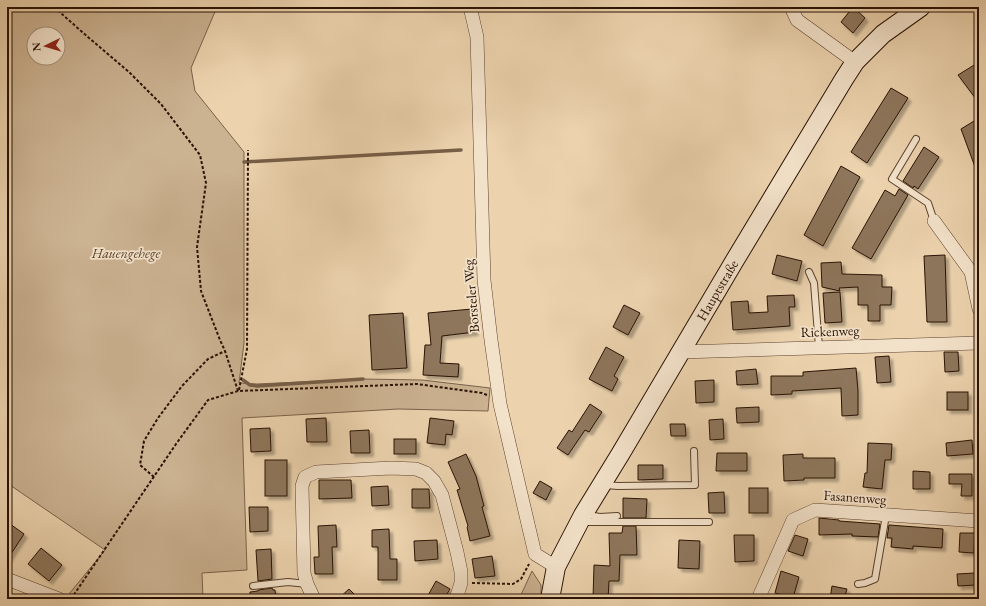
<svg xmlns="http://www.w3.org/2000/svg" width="986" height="606" font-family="'EB Garamond',serif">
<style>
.green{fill:#cbb291;stroke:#7a624a;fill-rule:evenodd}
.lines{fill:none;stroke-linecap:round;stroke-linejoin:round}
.stream{stroke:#765e47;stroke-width:3.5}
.building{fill:#8e765c;stroke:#291203;filter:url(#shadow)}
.lane-casing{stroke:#5a422e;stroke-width:8}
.street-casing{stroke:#5a422e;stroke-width:14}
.secondary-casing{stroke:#291203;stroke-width:20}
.path{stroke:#291203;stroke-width:2;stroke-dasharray:3 2;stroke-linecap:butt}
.lane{stroke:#f3e2ca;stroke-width:6}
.street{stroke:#f3e2ca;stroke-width:13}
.secondary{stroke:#f3e2ca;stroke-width:18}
.labels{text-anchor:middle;stroke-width:3.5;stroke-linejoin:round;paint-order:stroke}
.park-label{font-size:14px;font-style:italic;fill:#5a422e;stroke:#f3e2ca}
.street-label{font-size:14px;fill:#291203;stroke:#f3e2ca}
</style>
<defs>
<filter id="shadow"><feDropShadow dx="3.5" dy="3.5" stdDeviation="1" flood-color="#0004"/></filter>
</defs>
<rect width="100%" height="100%" fill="#ecd3ae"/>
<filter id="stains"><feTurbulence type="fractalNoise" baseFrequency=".005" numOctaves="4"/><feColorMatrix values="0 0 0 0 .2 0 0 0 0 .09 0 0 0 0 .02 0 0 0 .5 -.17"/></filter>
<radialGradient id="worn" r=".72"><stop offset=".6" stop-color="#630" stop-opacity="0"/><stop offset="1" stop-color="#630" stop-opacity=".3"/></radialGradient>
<g class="green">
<path d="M7,7H217L191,68L195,91L244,152V343L239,383L257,384L363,379L422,380L490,388L488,411L398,409L242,418L247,570L202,573L203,599H100L69,594L105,550L7,483ZM34,34H58V58H34Z"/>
<path d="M532,571L541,585V599H519Z"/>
</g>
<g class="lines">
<g class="stream">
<path d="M244,162L461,150"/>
<path d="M243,380L250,385L257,386L363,379"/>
</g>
</g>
<g class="building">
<path d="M853,7L865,18L853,33L841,22Z"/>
<path d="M979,62V103L958,75Z"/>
<path d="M891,88L908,98L867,163L851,152Z"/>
<path d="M979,118V175H978L961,129Z"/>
<path d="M924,147L939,157L918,189L914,186L913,188L903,181Z"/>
<path d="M841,166L860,177L823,246L804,235Z"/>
<path d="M899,189L908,195L871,259L852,248L885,190L895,196Z"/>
<path d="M777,255L802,261L797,281L772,274Z"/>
<path d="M945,255L947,322H927L924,256Z"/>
<path d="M841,262L842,274L882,275V287H892L891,305H880V321H868V305H858V287L839,288L840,291L822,287L821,263Z"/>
<path d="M840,292L842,322L825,323L823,293Z"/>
<path d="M794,295L795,307H789L790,326L733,330L731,302L748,301L749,313L768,312L767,296Z"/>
<path d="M624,305L640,313L628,335L613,327Z"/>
<path d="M472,309L475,332L442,336L440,363L459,364L458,377L423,375L425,345H431L428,313Z"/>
<path d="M403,313L407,368L372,370L369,315Z"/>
<path d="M606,347L624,357L614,376L618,379L612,391L589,379Z"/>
<path d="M944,352H958L959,371L945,372Z"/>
<path d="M889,356L891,382L877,383L875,357Z"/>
<path d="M856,368L858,391V415L842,416L841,388L792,391V394L771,395V376H803V372Z"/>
<path d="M756,369L758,384L737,385L736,371Z"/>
<path d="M714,380V402L696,403L695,381Z"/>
<rect x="947" y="392" width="21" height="18"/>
<path d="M590,404L602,412L589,432L585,430L568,455L557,448L569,430L572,432Z"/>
<path d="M759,407V422L737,423L736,408Z"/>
<path d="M326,418L327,442H307L306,419Z"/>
<path d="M430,418L454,421L452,435L446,434L445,445L427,443Z"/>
<path d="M723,419L724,439L710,440L709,420Z"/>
<path d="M670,424H685L686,436H671Z"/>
<path d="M270,428L271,451L251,452L250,429Z"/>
<path d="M369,430L370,453H351L350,431Z"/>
<rect x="394" y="439" width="22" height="15"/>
<path d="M972,440L973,454L947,456L946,443Z"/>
<path d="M868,443L892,444L891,460H885L882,489L863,487L865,473H867Z"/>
<path d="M717,453H747V471H716Z"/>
<path d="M466,454L476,476L484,506L482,507L490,536L470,541L467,527L468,526L457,490L460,489L448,462Z"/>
<path d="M803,454V458H835V478H804V480L784,481L783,455Z"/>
<rect x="265" y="460" width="22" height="36"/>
<path d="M638,465H663V479L638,480Z"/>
<path d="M913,471L930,472V489H913Z"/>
<path d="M949,474H972V496H961L962,484H949Z"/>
<path d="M319,480H351L352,498L319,499Z"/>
<path d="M540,481L552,488L546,500L533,493Z"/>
<path d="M388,486L389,505L372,506L371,487Z"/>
<rect x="749" y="488" width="19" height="25"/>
<path d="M412,489H429L430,508H412Z"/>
<path d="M724,492L725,513H709L708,493Z"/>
<path d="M623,498L647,499L646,518H623Z"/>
<path d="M249,507H268V531L250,532Z"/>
<path d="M819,518L839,520V521L880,524L878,537L852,536V534L819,535Z"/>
<path d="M10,524L24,534L7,560V529Z"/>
<path d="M336,525L337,547H332L333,574H315L314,557H319L318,526Z"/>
<path d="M889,525L943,529L942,548L913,546V549L891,547L892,538H887Z"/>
<path d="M623,526H636L637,555H620L619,581H609L608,599H593L594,565L610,566L609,533H622Z"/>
<path d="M389,529L390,559H397V580H378V547H372V530Z"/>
<path d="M960,533H975L974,553L959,552Z"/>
<path d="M734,535H754V561L735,562Z"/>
<path d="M795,535L808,539L803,556L788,551Z"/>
<path d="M437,540L438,559L415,561L414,541Z"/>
<path d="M679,540L700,541L699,569L678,568Z"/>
<path d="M41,548L62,565L49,581L28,564Z"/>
<path d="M271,549L272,579L258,581L256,550Z"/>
<path d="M492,556L495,576L475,578L472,559Z"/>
<path d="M781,571L799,577L793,598L775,593Z"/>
<path d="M975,573V585L958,586L957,574Z"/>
<path d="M436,581L450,589L444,599H426Z"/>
<path d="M832,586L847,589L844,599H830Z"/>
<path d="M272,588L273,590H275L276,599H250V592L258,591V590Z"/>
<path d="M349,589L359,599H338Z"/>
</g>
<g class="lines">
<defs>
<g id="lane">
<path d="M916,139L892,179L928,203L934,221"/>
<path d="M809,272L814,283L819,347"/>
<path d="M605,485L618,486L695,485L694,451"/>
<path d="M587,515L600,517L617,516"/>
<path d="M583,522H709"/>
<path d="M858,584L865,583L875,579L886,515"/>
<path d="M253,586L288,582L307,584"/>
</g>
<g id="street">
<path d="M470,7L477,37L484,280L491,340L500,404L535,554L556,567"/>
<path d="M791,7L797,20L855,62"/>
<path d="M934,221L971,272L979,309"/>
<path d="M681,352L979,343"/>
<path d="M7,579L59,599"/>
<path d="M314,599L307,584L304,573L302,486L305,477L316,472L391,468L416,469L426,473L434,481L442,495L457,552L461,572V583L456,599"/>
<path d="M758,599L793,520L815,510L979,521"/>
</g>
<g id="secondary">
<path id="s1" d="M550,599L556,567L583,515L621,453L735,260L844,79L855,62L883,34L921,7"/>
</g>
</defs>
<use href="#lane" class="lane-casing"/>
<use href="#street" class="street-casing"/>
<use href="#secondary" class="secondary-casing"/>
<g class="path">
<path d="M54,7L89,38L129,72L161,104L200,155L206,183L197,247L201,291L220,340L225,351L238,391"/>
<path d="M239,390L247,349L248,150"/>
<path d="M154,477L140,465L144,441L158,418L182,386L208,359L225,351"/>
<path d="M472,583L513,584L521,579L529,564"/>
<path d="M71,599L176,444L208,400L238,391L417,384L482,393L487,395"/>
</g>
<use href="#lane" class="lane"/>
<use href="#street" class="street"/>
<use href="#secondary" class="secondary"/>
</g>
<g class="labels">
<g class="park-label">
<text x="126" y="258">Hauengehege</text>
</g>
<g class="street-label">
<text dy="5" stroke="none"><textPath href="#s1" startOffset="353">Hauptstraße</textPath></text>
<text transform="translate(471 296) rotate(-95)" y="5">Borsteler Weg</text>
<text transform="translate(830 331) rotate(-2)" y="5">Rickenweg</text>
<text transform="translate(855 497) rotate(4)" y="5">Fasanenweg</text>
</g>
</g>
<rect width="986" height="606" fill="none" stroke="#ecd3ae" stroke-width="24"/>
<rect x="8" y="8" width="970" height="590" fill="none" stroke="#291203" stroke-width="2"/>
<rect x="12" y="12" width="962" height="582" fill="none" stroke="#291203"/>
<g transform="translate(46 46) rotate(265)"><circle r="19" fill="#f3e2ca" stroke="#a28f7a"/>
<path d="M0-3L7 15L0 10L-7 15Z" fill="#8f2418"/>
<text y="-6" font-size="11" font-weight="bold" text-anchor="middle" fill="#291203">N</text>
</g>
<rect width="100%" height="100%" filter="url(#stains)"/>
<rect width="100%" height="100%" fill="url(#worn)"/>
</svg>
